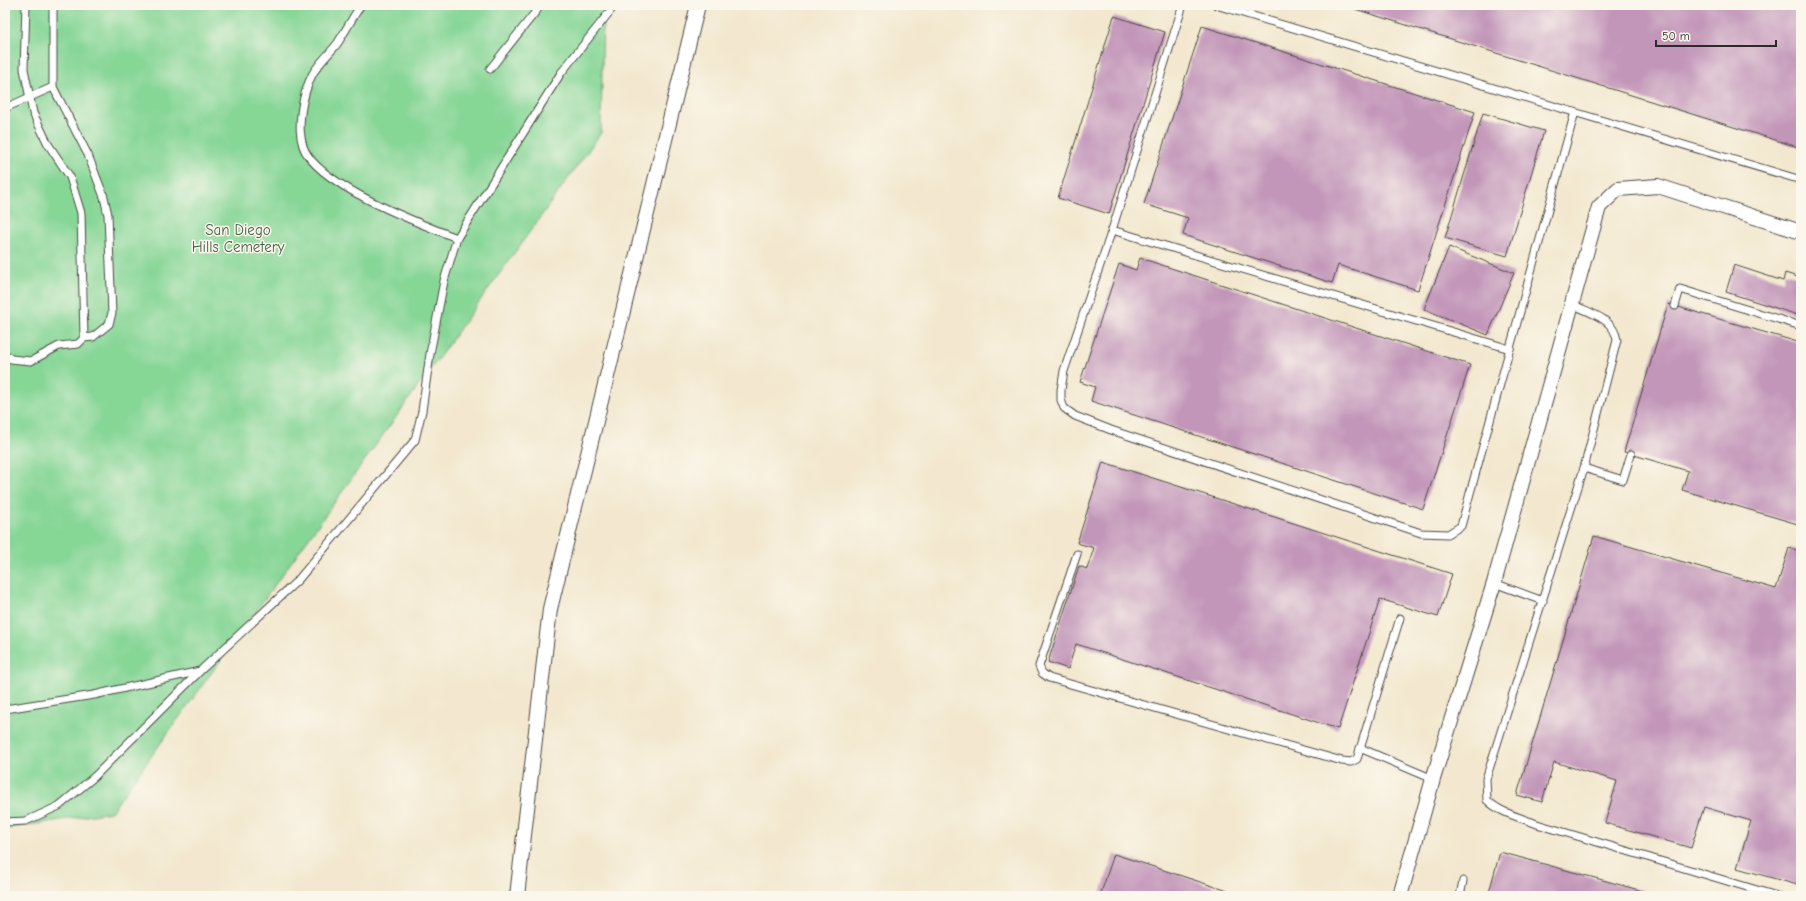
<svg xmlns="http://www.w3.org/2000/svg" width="1806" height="901" font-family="'Comic Neue',sans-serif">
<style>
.green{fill:#86d696;stroke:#588060}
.building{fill:#c296b9}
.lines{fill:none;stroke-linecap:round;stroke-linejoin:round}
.service-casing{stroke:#494744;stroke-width:9}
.minor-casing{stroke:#494744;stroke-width:16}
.service{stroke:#fff;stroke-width:7}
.minor{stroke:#fff;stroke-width:14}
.labels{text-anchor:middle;stroke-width:3;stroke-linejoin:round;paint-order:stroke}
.park-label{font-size:15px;fill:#465e4b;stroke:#fbf7ec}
</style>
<rect width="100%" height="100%" fill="#fbf7ec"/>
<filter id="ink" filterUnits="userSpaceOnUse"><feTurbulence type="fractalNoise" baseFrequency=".025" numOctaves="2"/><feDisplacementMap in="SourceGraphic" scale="8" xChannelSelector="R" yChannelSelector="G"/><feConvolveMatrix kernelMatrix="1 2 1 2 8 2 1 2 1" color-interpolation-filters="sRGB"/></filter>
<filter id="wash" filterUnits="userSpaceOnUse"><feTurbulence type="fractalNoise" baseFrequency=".012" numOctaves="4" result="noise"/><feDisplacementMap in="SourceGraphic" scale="16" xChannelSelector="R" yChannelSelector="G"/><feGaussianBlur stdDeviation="0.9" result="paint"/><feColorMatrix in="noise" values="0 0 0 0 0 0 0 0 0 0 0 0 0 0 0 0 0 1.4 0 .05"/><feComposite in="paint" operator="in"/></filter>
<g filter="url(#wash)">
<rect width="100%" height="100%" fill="#f3e8cf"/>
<path class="green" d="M5,5H603L601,133L111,812L5,829Z"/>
<g id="blocks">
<g class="building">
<path d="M1342,5H1801V148Z"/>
<path d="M1114,16L1165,32L1109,214L1058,198Z"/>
<path d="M1202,26L1475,112L1418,290L1338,265L1332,283L1183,235L1188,218L1144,204Z"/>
<path d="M1483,113L1544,131L1507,256L1445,238Z"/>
<path d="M1449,247L1514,273L1488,335L1424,309Z"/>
<path d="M1140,258L1470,365L1423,509L1091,401L1095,387L1080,382L1119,264L1136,270Z"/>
<path d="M1734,265L1783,281L1785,273L1801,278V316L1726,292Z"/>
<path d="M1668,304L1801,343V525L1682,490L1688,471L1624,452Z"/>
<path d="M1103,462L1452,574L1438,617L1380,599L1338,729L1076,644L1068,669L1048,662L1079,566L1087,569L1094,548L1077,543Z"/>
<path d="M1594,536L1776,589L1789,548L1801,551V886L1737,868L1751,821L1704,807L1691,848L1605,823L1617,781L1554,762L1542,802L1517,795Z"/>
<path d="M1500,852L1661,896H1488Z"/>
<path d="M1114,854L1231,892L1230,896H1100Z"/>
</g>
</g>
</g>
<g filter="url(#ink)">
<use href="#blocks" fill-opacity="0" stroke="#494744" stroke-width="1"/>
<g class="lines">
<defs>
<g id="service">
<path d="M26,5L24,69L33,113L48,144L70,177L81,213L84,338"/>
<path d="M361,5C352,18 345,32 337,44C329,54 318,64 312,75C303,94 296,125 303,146C315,184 420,224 457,238"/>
<path d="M1183,5L1112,230L1064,371L1061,390V400L1064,408L1075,416L1111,430L1421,533L1448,534L1461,526L1575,112"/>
<path d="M1216,5L1801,180"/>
<path d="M490,69L541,5"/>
<path d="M5,108L53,87"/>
<path d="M1112,230L1510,349"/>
<path d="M1572,304C1589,313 1614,318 1617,340L1584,468L1486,779L1487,800C1500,813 1519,817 1537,824L1777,896"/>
<path d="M1675,306L1680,289L1801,326"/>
<path d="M5,354L11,359L31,361L59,346L78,344L84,338L93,337L109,324L112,313L108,215L104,197L88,155L53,87V5"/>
<path d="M1584,468L1623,480L1631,454"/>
<path d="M1077,554L1039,666L1042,673L1049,678L1342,761L1351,762L1357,759L1400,618"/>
<path d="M1494,583L1543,601"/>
<path d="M5,709L94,695L200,671L298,580L415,440L422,411L430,354L444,281L457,238L561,73L611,10L612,5"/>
<path d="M1360,748L1433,779"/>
<path d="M5,822L26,821L59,806L94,777L199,672"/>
<path d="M1460,896L1463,881"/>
</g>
<g id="minor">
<path d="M517,896L550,609L698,5"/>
<path d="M1400,896L1433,779L1494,583L1599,207L1618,189L1658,186L1801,232"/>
</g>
</defs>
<use href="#service" class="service-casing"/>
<use href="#minor" class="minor-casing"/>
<use href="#service" class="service"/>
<use href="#minor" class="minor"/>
</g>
</g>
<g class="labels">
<g class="park-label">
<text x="238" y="235">San Diego<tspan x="238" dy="17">Hills Cemetery</tspan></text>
</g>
</g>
<rect width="1806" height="901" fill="none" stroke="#fbf7ec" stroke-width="20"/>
<path d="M1656 40v6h120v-6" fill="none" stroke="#2b2b2b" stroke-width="2"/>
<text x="1662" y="40" font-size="12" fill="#2b2b2b" stroke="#fbf7ec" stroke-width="3" paint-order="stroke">50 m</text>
</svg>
